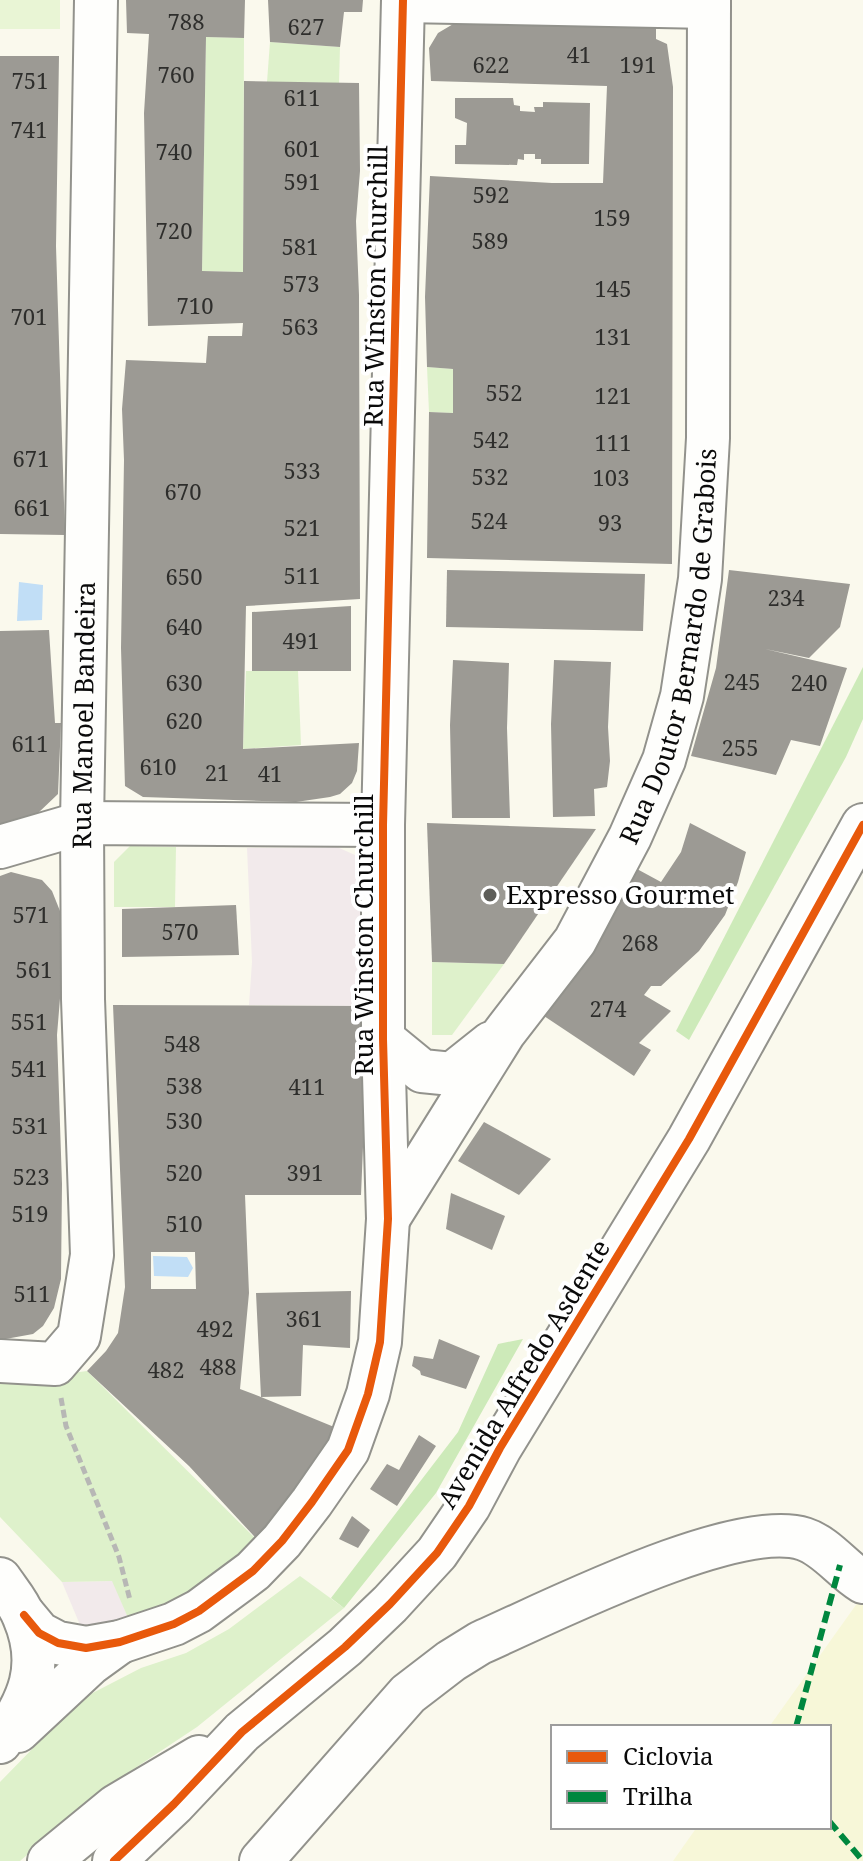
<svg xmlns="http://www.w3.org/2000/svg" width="863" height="1861" font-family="'Noto Serif',serif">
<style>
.industrial{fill:#f2eaeb}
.farmland{fill:#f7f7d8}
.green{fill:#def1cb}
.forest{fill:#cdeab9}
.pitch{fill:#e9f5d5}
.water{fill:#c1def6}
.building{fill:#9c9a94;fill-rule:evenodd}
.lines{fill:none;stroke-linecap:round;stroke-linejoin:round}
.minor-casing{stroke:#92928c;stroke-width:46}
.path{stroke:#b7b7b5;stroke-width:5;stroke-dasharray:8 4;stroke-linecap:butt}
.minor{stroke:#fefefc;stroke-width:42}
.quiet{stroke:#00873e;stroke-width:6;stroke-dasharray:12 6;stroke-linecap:butt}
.cycleway-casing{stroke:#fff;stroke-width:13}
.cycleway{stroke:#e8590c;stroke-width:8}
.poi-dot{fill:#5e5e59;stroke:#fff;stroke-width:3}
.labels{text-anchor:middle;stroke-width:8;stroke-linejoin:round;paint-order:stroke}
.number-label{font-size:22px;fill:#2e2e2c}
.street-label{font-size:26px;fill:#0a0a0a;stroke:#fff}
.poi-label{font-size:26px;fill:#0a0a0a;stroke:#fff;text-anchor:start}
</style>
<rect width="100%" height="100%" fill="#faf9ed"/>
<g class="industrial">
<path d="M337,847L355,855L360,868L362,1006L249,1005L252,962L247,848Z"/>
<path d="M113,1581L129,1620L83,1632L62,1582Z"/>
</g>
<path class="farmland" d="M863,1595V1861H673L697,1827H829V1727H769Z"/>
<g class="green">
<path d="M206,37L244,38L243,272L202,271Z"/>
<path d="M270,42L340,47L339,83L267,82Z"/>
<path d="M427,367L453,369V413L429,412Z"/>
<path d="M246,671H298L301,745L243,749Z"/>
<path d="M130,846L176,847L175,907H114V862Z"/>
<path d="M432,962L504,964L452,1035H432Z"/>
<path d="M87,1371L266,1549L210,1591L129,1620L112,1581L62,1582L0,1517V1377L13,1381Z"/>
<path d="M300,1576L344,1608L197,1727L102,1790L20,1861H0V1782L81,1699L141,1668L186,1653L229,1629Z"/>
</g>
<g class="forest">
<path d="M863,667V719L846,757L689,1040L676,1031Z"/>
<path d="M523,1339L436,1493L344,1608L331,1598L458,1432L498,1344Z"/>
</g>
<rect class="pitch" x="0" y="0" width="60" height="29"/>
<g class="water">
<path d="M19,582L43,585L42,620L17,621Z"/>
<path d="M153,1256L187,1257L193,1268L188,1277L154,1276Z"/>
</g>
<g class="building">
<path d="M126,0H245L244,38L206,37L202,271L243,272L244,81L359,83L360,171L356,221L359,295L360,599L246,606L243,749L359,743L357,771L352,783L340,794L330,797L296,802L143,797L125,786L121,648L124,460L122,409L126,360L206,363L208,336H242L243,323L148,326L144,113L149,34L127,33Z"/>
<path d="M268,0H363L362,12H344L340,47L270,42Z"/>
<path d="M460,20L656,28V39L667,44L673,87L672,564L427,558L429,412L453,413V369L427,367L425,297L430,176L552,183H603L607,86L431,81L429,48L438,33Z"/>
<path d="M0,56H59L56,246L65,535L0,534Z"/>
<path d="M455,98H513L514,105L520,106V111L535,112L534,107H543V102L590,103L589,164H541V159H535V154H524V160L518,159L517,165L455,164V145H466L467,123L455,118Z"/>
<path d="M447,570L645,574L643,631L446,627Z"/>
<path d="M729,570L850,584L840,627L809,658L765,649L847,668L820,746L791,740L776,775L691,756L716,668Z"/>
<path d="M351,606V671H252V612Z"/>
<path d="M49,630L55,723H61L58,794L37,814L0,827V631Z"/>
<path d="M453,660L509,663L507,728L510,818H452L450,725Z"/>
<path d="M554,660L611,662L608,727L610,761L607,787L594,789L595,816L553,817L551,724Z"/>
<path d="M427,823L596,829L504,964L432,962Z"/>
<path d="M690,823L746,852L738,882L725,915L699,951L661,986H651L644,995L671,1011L639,1043L651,1050L634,1076L544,1016L609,902L637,869L661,882L681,852Z"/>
<path d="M11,872L42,880L52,891L66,926L57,1035L62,1184L61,1279L54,1308L43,1326L33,1334L0,1340V876Z"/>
<path d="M236,905L239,955L122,957V909Z"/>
<path d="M113,1005L362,1006L361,1051L365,1099L361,1195H245L249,1293L240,1389L261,1397L256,1293L351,1291L350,1348L303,1345L301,1396L261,1397L339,1429L266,1549L189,1466L87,1371L106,1351L118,1333L125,1287ZM151,1252H195L196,1289H151Z"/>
<path d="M484,1122L551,1159L519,1195L458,1161Z"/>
<path d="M451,1193L505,1216L492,1250L446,1229Z"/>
<path d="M439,1339L480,1356L466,1389L421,1375L420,1371L412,1366L414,1356L433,1359Z"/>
<path d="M419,1435L436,1446L397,1506L370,1489L387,1464L399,1470Z"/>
<path d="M352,1516L370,1530L358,1548L339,1539Z"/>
</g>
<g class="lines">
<defs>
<g id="minor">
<path d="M403,1L709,7"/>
<path d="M0,847L82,823L383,825"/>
<path d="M383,1039L422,1071L452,1074L491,1043"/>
<path id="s1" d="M388,1219L504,1033L575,941L630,837L664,760L682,696L700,579L708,438L709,0"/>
<path id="s2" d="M0,1361L55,1364L79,1336L92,1255L83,999L82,823L96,0"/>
<path d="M0,1579C8,1591 19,1603 24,1617C45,1666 29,1701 0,1742"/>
<path d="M24,1615L39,1633L58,1643L86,1648L120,1642L174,1624L199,1611L253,1571L282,1541L312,1502L348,1450L368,1394L380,1342L388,1219L383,1039V825L403,0"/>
<path d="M18,1731L91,1663L120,1642"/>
<path d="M49,1861L116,1806L199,1757"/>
<path d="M114,1861L174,1804L242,1732L345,1647L390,1604L437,1553L469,1506L500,1448L689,1139L863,825"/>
<path d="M261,1861L408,1694L451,1661L480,1643C548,1613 737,1517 804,1539C826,1546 843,1570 863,1582"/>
</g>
</defs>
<use href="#minor" class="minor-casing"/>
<path class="path" d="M61,1398L66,1426L119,1557L130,1600"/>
<use href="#minor" class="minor"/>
<g class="quiet">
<path d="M796,1727L840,1565"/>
<path d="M829,1821L863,1861"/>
</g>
<defs>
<g id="cycleway">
<path d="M24,1615L39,1633L58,1643L86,1648L120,1642L174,1624L199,1611L253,1571L282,1541L312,1502L348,1450L368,1394L380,1342L388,1219L383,1039V825L403,0"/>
<path d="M114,1861L174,1804L242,1732L345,1647L390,1604L437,1553L469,1506L500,1448L689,1139L863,825"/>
</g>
</defs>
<use href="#cycleway" class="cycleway-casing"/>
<use href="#cycleway" class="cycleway"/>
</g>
<circle class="poi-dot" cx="490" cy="895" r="8"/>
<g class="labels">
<g class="number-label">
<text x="186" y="30">788</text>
<text x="306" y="35">627</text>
<text x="579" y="63">41</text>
<text x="491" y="73">622</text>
<text x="638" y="73">191</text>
<text x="176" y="83">760</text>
<text x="30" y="89">751</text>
<text x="302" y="106">611</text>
<text x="29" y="138">741</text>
<text x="302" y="157">601</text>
<text x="174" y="160">740</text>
<text x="302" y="190">591</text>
<text x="491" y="203">592</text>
<text x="612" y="226">159</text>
<text x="174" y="239">720</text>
<text x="490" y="249">589</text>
<text x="300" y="255">581</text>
<text x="301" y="292">573</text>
<text x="613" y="297">145</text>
<text x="195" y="314">710</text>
<text x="29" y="325">701</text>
<text x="300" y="335">563</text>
<text x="613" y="345">131</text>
<text x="504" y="401">552</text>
<text x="613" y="404">121</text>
<text x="491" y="448">542</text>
<text x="613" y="451">111</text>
<text x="31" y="467">671</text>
<text x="302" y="479">533</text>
<text x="490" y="485">532</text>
<text x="611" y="486">103</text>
<text x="183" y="500">670</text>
<text x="32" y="516">661</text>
<text x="489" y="529">524</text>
<text x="610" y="531">93</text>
<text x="302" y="536">521</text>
<text x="302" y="584">511</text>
<text x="184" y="585">650</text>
<text x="786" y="606">234</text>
<text x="184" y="635">640</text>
<text x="301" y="649">491</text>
<text x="742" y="690">245</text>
<text x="184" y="691">630</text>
<text x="809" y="691">240</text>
<text x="184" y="729">620</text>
<text x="30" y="752">611</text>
<text x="740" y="756">255</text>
<text x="158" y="775">610</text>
<text x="217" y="781">21</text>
<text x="270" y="782">41</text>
<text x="31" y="923">571</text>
<text x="180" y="940">570</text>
<text x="640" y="951">268</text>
<text x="34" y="978">561</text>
<text x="608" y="1017">274</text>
<text x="29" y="1030">551</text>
<text x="182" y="1052">548</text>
<text x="29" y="1077">541</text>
<text x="184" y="1094">538</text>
<text x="307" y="1095">411</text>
<text x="184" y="1129">530</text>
<text x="30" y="1134">531</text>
<text x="184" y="1181">520</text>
<text x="305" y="1181">391</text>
<text x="31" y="1185">523</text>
<text x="30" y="1222">519</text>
<text x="184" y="1232">510</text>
<text x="32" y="1302">511</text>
<text x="304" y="1327">361</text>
<text x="215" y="1337">492</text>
<text x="218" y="1375">488</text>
<text x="166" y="1378">482</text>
</g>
<g class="street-label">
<text transform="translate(376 286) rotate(-89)" y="9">Rua Winston Churchill</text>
<text dy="9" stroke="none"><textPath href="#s1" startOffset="650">Rua Doutor Bernardo de Grabois</textPath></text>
<text dy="9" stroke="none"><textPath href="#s2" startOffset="714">Rua Manoel Bandeira</textPath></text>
<text transform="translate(364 935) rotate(-90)" y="9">Rua Winston Churchill</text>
<text transform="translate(524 1374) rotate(-59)" y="9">Avenida Alfredo Asdente</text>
</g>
<g class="poi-label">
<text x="506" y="904">Expresso Gourmet</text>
</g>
</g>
<rect x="551" y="1725" width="280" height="104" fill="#ffffff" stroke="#9d9d9d" stroke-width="2"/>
<rect x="567" y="1751" width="40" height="12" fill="#e8590c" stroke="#9d9d9d" stroke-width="2"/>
<text x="623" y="1765" font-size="24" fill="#0a0a0a">Ciclovia</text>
<rect x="567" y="1791" width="40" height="12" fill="#00873e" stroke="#9d9d9d" stroke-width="2"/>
<text x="623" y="1805" font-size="24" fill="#0a0a0a">Trilha</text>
</svg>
